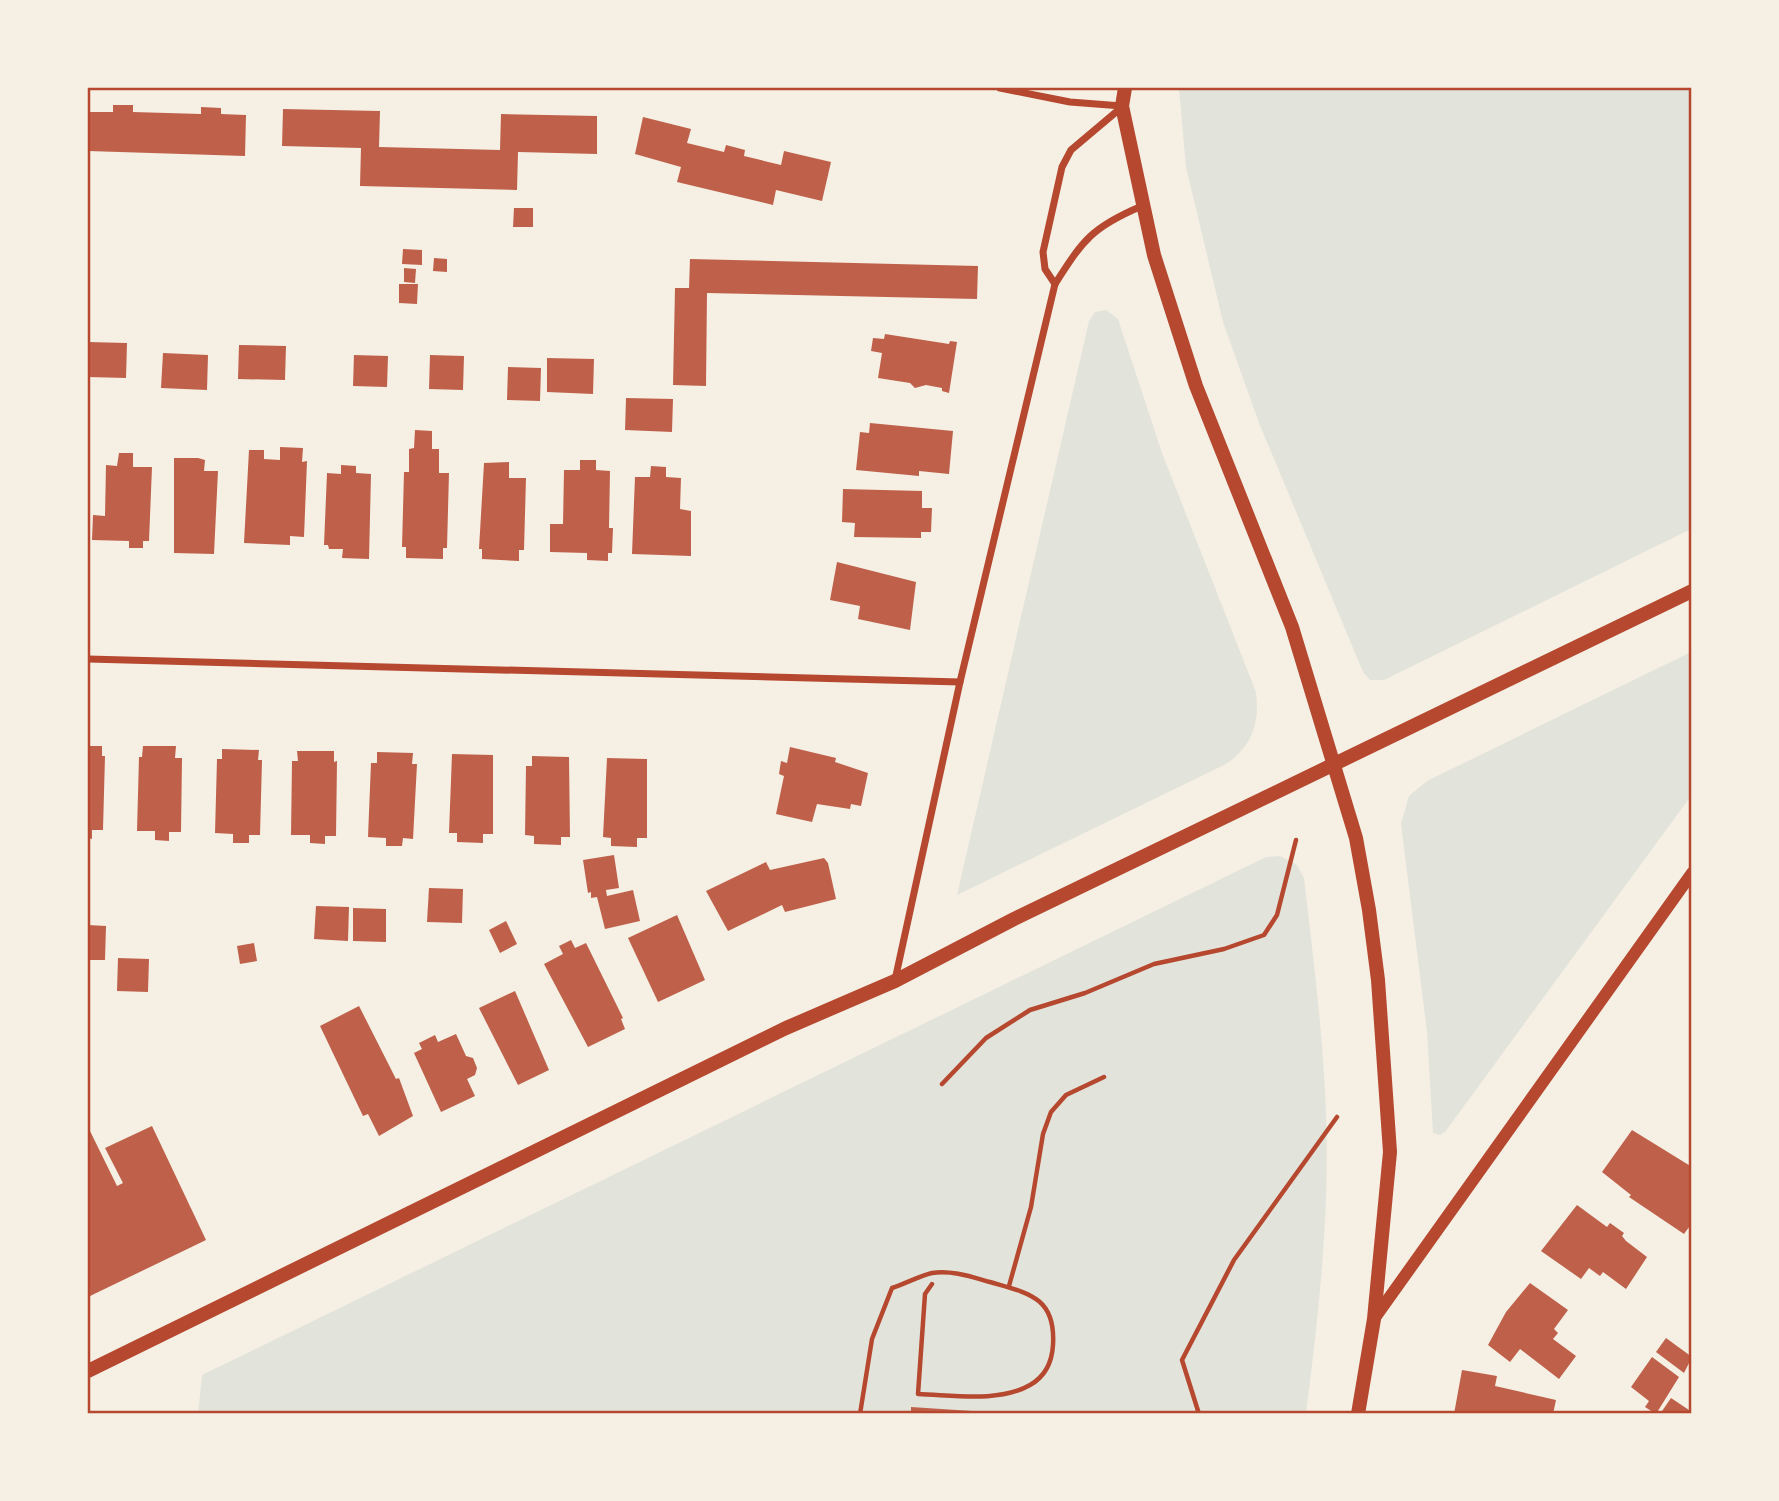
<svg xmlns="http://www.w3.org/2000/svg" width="1779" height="1501" font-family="Arial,sans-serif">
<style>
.green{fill:#e2e4dc}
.building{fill:#bf614a}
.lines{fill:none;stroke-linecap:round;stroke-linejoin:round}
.path{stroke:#b5482f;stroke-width:4.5}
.minor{stroke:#b5482f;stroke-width:7}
.tertiary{stroke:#b5482f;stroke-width:12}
.secondary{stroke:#b5482f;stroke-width:14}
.neatline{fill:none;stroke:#b5482f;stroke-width:2.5}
</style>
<rect width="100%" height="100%" fill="#f6efe4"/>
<g class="green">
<path d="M1179,88H1691V529L1384,680H1370L1363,672L1259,423L1223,322L1186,167Z"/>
<path d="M1106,310L1118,319L1162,453L1256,692C1260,723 1252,748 1224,765L957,895L1089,321L1095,312Z"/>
<path d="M1691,652V796L1445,1132L1440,1135L1433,1133L1427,1032L1401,824L1409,796L1427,781Z"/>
<path d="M1280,856L1297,865L1304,878C1313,956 1323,1033 1326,1111C1330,1213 1319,1313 1306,1413L198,1414L202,1375L1266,857Z"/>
</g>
<g class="building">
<path d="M113,105H133V112L201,114V107L221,108V114L246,115L245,156L88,151L89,112H113Z"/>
<path d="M283,109L380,111L379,147L500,150L501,114L597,116V154L518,152L517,190L360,186L361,148L282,146Z"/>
<path d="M643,117L691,129L687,143L724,152L726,145L745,150L744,156L781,165L784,151L831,162L822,201L776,190L773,205L677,182L681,167L635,154Z"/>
<path d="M514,208H533V227H513Z"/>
<path d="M403,249L422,250V265L402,264Z"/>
<path d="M434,258L447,259V272L433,271Z"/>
<path d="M690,259L978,266L977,299L707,293L706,386L673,385L675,288H689Z"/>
<path d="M404,268L416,269L415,283L404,282Z"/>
<path d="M399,284H418L417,304L399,303Z"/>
<path d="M885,334L949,344L950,341L957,342L949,393L942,391V388L926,385L915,388L910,383L878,378L882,353L871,351L873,338L884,339Z"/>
<path d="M88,342L127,343L126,378L88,377Z"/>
<path d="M239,345L286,346L285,380L238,379Z"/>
<path d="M163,353L208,355L207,390L161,388Z"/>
<path d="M354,355L388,356L387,387L353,386Z"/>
<path d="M430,355L464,356L463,390L429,389Z"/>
<path d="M547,358L594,359L593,394L547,392Z"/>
<path d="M508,367L541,368L540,401L507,400Z"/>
<path d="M626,398L673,399L672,432L625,430Z"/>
<path d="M870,423L953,431L949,474L919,471V476L856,470L860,432L869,433Z"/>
<path d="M415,430L432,431V449H439V473H449L447,548H443V559L406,558V547H402L404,472H409V449L414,448Z"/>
<path d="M280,447L303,448L302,462L307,461L304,537L290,536V545L244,543L249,450H264V459L280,460Z"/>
<path d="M119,453H133V467H152L149,541H143V548H129V541L92,540L93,515L105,516L106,465L117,466Z"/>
<path d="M174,458H198L205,460L204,471H218L214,554L174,553Z"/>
<path d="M580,460H596V470L610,471L609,528H613L612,553H608V561L587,560V553L550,552V524H563L564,470H580Z"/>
<path d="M509,462V478H526L524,550H519V561L482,559V549H479L484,463Z"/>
<path d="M341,465L356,466V473L371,474L369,559L342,558L343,549H329L328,545H324L327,473L341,474Z"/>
<path d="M651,466L666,467V477L681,478L680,509L691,511V556L632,554L635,477H650Z"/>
<path d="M843,489L922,491V508H932L931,532H921V538L854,537L855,523L842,522Z"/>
<path d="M837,562L916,582L910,630L858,619L860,606L830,600Z"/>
<path d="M88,746H102V756H105L103,830H92V839L88,838Z"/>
<path d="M143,746H176L175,758H182L181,832H169V841L155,840V831H137L139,757H142Z"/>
<path d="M790,747L836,758L835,762L868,773L861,806L851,804L850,809L817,804L812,822L776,814L784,776L779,774L781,761L787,763Z"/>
<path d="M222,749L259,750L258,760H262L260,835H249V843H233V834L215,833L217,759H222Z"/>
<path d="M297,751H334V762L337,761L336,836H325V844L310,843V835H291L292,761H298Z"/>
<path d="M377,752L413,753L412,764H417L413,839L403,838L402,846H386V838L368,837L371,763H377Z"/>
<path d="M452,754L493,755V834H483V843L457,842V833H449Z"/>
<path d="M532,756L569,757L570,837H561V845L534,844V836L525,835L526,766H532Z"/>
<path d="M607,758L647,759V838H637V847L611,846V838L603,837Z"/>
<path d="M614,855L619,888L606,890L607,896L633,890L640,921L605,929L597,897L591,898V892L588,893L583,860Z"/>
<path d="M824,858L828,863L836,899L785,912L782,905L728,931L706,891L766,862L770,870Z"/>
<path d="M429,888L463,889L462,923L427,922Z"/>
<path d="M316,906L349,907L348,941L314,939Z"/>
<path d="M353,908L386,909V942L353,941Z"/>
<path d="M677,915L705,980L658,1002L628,938Z"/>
<path d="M506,921L517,944L500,953L489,930Z"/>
<path d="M88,925L106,926L105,960H88Z"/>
<path d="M571,940L575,948L586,943L623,1018L621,1019L625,1029L588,1047L544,964L563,954L559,946Z"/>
<path d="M254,943L257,961L240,964L237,946Z"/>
<path d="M118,958L149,959L148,992L117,991Z"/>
<path d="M515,991L549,1070L518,1085L479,1008Z"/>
<path d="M359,1006L396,1079L399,1078L413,1116L379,1136L368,1114L363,1116L320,1026Z"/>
<path d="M456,1034L466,1056L473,1058L477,1068L475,1075L467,1079L475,1096L441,1112L414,1053L422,1049L419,1043L435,1035L438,1042Z"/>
<path d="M152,1126L206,1240L88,1297V1133L90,1131L117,1186L123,1183L105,1148Z"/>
<path d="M1632,1130L1692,1167V1223L1684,1234L1629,1197L1631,1195L1602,1172Z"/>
<path d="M1577,1205L1607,1227L1610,1223L1624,1233L1622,1236L1626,1241L1647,1257L1626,1289L1603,1272L1600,1276L1589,1268L1581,1279L1541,1251Z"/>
<path d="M1530,1283L1568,1310L1554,1329L1558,1333L1553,1339L1576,1356L1559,1379L1520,1349L1510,1362L1488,1345L1506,1312Z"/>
<path d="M1666,1338L1692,1357L1684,1373L1656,1352Z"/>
<path d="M1652,1357L1679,1377L1656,1414L1645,1407L1649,1401L1631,1387Z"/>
<path d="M1462,1370L1497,1376L1495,1386L1556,1400L1553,1414H1454Z"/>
<path d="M1671,1398L1692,1412V1414H1660Z"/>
<path d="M911,1407L972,1411V1414H911Z"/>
</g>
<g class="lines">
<g class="path">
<path d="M942,1084L986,1038L1030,1010L1085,993L1154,964L1224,949L1264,935L1277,915L1296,840"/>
<path d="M1009,1286L1031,1207L1043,1134L1051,1112L1066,1095L1104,1077"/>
<path d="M860,1414L872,1339L892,1288C905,1284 919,1276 932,1273C952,1270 972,1277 990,1282C1028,1293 1056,1297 1053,1345C1052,1362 1046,1376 1030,1385C999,1403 953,1395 918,1394L925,1294L932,1284"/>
<path d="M1199,1414L1182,1360L1234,1260L1337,1117"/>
</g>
<g class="minor">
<path d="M1000,88L1070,102L1122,106"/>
<path d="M1055,284L1045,269L1043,252L1062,167L1071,150L1122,107"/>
<path d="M88,659L960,682"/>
<path d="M895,980L960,682L1055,284C1083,240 1092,227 1142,206"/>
</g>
<path class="tertiary" d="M1374,1319L1692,873"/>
<g class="secondary">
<path d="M1125,88L1122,106L1154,255L1196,386L1292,627L1356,838L1369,910L1378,980L1390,1152L1374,1319L1358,1414"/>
<path d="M88,1371L786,1028L895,981L1014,919L1692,591"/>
</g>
</g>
<rect width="1779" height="1501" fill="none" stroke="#f6efe4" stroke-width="178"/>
<rect x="89" y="89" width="1601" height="1323" class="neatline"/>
</svg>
